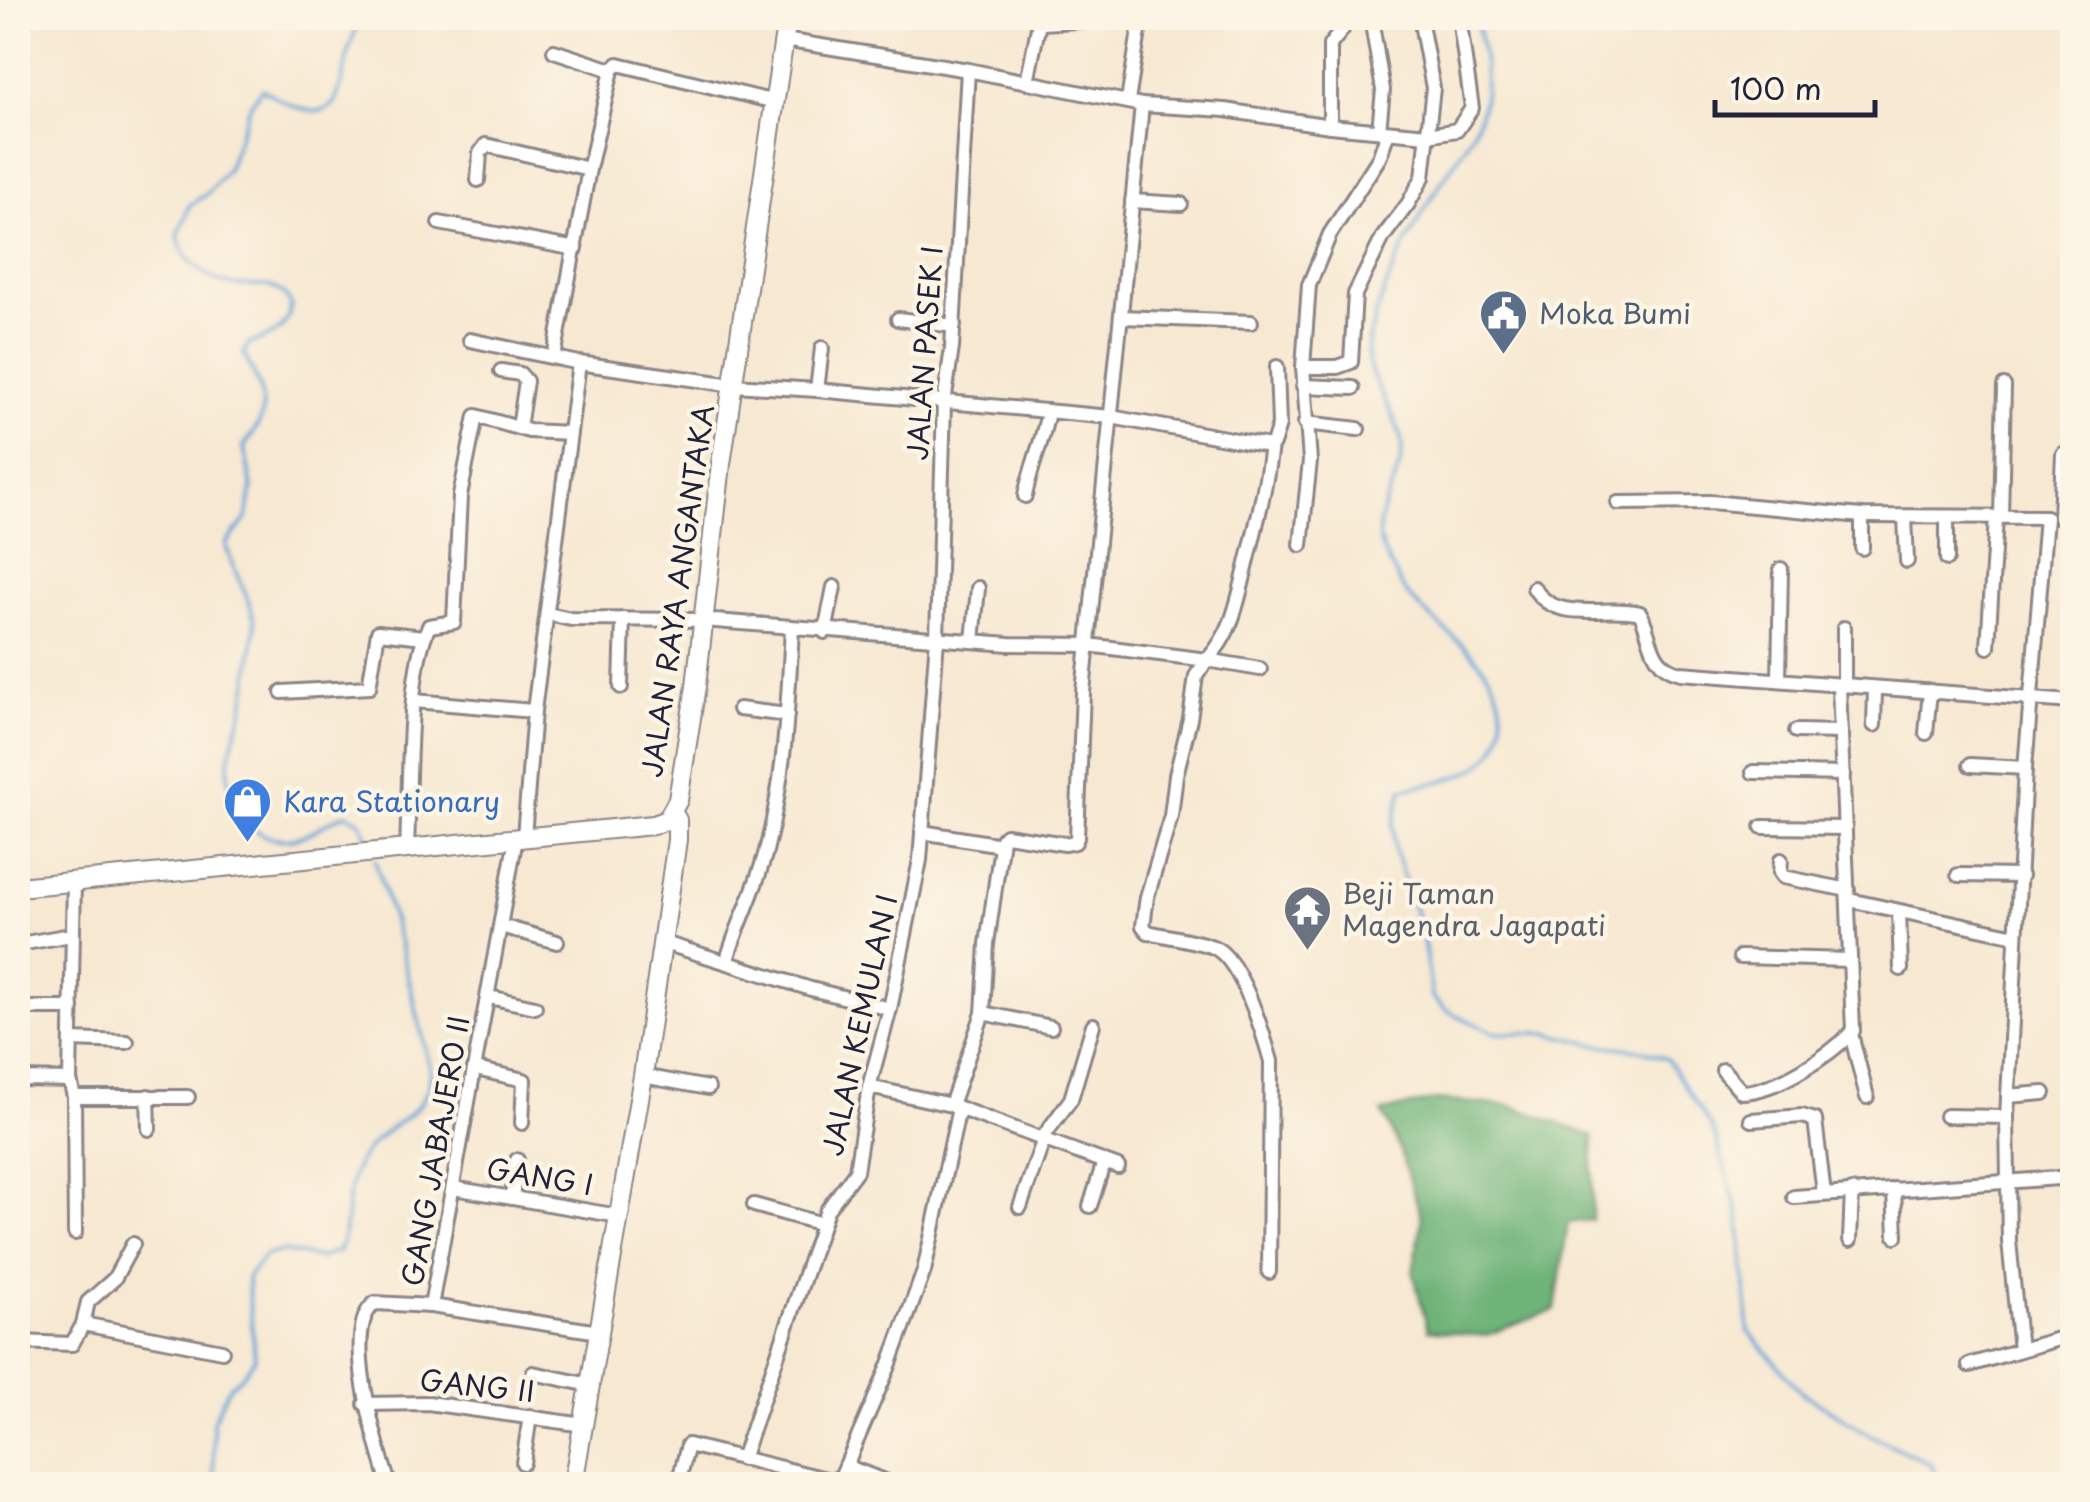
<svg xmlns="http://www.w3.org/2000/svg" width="2090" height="1502" font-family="'Playpen Sans',sans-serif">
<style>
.forest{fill:#6eb378;stroke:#486a5a;stroke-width:2.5}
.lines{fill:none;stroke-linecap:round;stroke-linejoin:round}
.stream{stroke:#64a3d6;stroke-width:4}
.street-casing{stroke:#8c8586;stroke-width:18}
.secondary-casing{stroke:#8c8586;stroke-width:22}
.street{stroke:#fff;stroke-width:12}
.secondary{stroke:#fff;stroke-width:18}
.labels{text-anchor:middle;stroke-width:9;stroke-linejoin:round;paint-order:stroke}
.service-label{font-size:28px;fill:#4e5e75;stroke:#fcf5e5;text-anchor:start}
.street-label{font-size:28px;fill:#22223b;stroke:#fcf5e5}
.shop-label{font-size:28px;fill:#366cbe;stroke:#fcf5e5;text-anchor:start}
.worship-label{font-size:28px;fill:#5b616d;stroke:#fcf5e5;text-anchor:start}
</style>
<rect width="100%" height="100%" fill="#fcf5e5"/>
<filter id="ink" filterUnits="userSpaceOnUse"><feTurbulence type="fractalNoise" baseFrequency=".01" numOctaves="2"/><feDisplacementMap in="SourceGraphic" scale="20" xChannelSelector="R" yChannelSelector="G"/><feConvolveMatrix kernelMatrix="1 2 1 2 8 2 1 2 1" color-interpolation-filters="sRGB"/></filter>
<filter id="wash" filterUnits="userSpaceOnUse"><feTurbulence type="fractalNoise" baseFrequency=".0048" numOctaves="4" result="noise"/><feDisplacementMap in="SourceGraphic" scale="40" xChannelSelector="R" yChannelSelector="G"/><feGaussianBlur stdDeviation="2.25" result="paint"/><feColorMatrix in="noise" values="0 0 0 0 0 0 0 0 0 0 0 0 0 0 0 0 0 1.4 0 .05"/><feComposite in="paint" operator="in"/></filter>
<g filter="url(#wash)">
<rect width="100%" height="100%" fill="#f7e8d1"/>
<path class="forest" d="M1437,1100L1512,1106L1593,1136L1592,1220L1568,1223L1555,1310L1484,1336L1428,1330L1413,1272L1422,1219L1400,1150L1382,1112Z"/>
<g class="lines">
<g class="stream">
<path d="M362,18C329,71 362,151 262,89L251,104L227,170L208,193L189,206L178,236C182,261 210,282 235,285C258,288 276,278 291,304C289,330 271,337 248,344L244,354C253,373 268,396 261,418C258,428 249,437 244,447L252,487L247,518L226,544C232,573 253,599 255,628C251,656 249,686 242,713C230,755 217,777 244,816C255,834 268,840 289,839C312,837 325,821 346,814L360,821L371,846"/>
<path d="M1476,18C1482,47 1489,78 1482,108C1474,138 1450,168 1434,194C1406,239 1381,289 1369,340C1360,373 1395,407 1401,439C1408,471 1378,501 1379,534C1379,546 1387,558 1393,569C1397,578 1402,588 1408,595C1443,636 1507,663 1502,726C1497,776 1443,781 1402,789L1393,825L1395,852L1423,937L1432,997L1447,1011L1496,1033H1547L1597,1045L1641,1050L1667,1059L1713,1129L1739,1215L1749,1332L1801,1392L1870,1435L1933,1465L1934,1484"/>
<path d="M214,1484L213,1421L229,1387L244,1374L255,1358L247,1278L264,1256L283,1251L320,1258L339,1251C351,1221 343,1189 360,1160C384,1119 428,1122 431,1071L400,944L375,860"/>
</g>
</g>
</g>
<g filter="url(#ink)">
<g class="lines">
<defs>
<g id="street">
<path d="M1123,18L1138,26L1139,31L1128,101"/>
<path d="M1371,18L1383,90L1379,130"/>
<path d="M1040,23L1097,20"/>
<path d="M784,40L968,70L1142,105L1225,110L1330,126L1428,135L1457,130L1472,108L1459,18"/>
<path d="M554,51L612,70L618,64L775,102"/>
<path d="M1027,82L1040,18"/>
<path d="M1330,126V45L1342,30L1341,18"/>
<path d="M478,180L480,153L486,145L589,169"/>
<path d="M1132,201L1181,204"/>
<path d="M439,223L576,249"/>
<path d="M1121,317L1251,322"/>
<path d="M898,319L954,326"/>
<path d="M470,340L579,363L733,385L817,390L1111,417L1269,446L1273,444L1279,425L1277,367"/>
<path d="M554,357L589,169L612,70"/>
<path d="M1303,367H1337L1351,362L1355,294L1383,237L1408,204L1423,177L1433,88L1420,18"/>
<path d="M501,371L520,374L526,381L519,428"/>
<path d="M1303,386L1353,388"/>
<path d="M817,390L822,348"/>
<path d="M1305,423L1358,429"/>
<path d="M1025,496C1031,465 1043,442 1048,411"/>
<path d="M1618,503L1711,502L1862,516L2046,517L2025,768L2007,1117L2009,1241L2020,1350"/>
<path d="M1862,516V548"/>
<path d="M1905,517L1907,561"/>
<path d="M1947,517V559"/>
<path d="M2001,517L2004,386"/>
<path d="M2060,517L2063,454"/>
<path d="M1301,545L1310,461L1303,367L1309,285L1330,234L1379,158L1388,132"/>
<path d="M1534,588C1556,625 1607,604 1640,613C1652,634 1648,666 1681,673L2072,702"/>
<path d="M548,614L571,619L703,620L1009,644L1088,645L1207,660L1196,676L1190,719L1176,775L1171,816L1147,897L1143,926L1148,932C1163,936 1206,942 1217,949C1242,964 1263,1033 1271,1061L1269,1272"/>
<path d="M1844,628V686"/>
<path d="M825,632L834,587"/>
<path d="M973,641L978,588"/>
<path d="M1988,647L1996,517"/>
<path d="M1207,660C1233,632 1237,603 1246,568C1256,526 1266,488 1271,445"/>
<path d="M1207,660L1260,669"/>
<path d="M1779,679L1781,569"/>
<path d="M621,687L623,619"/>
<path d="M282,692L369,687L378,632L424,637"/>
<path d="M414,701L534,711"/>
<path d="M739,709L787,715"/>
<path d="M1874,725L1875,690"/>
<path d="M1796,731L1841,732"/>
<path d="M1926,733L1930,691"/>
<path d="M1970,765L2025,768"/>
<path d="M1753,772L1843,774"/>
<path d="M1762,827L1845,828"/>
<path d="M922,832L1001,845"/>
<path d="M524,837L534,711L579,363"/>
<path d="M516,838L431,1306L599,1332"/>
<path d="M407,848C410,793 406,672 429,626L454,622L460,496L476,416L529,431L570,433"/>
<path d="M1781,860L1780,873L1783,877L1848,890"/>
<path d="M1958,875L2021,876"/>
<path d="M74,881L70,1080L74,1097L75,1233"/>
<path d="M1849,900L2016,936"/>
<path d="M1899,912L1901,969"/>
<path d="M501,926L557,942"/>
<path d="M661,942L811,989L890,1009"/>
<path d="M20,944L71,935"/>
<path d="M1740,957L1850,960"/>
<path d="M727,960C738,923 756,889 766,851C785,778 788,703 792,628"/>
<path d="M489,997L535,1007"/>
<path d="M31,1008H72"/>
<path d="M983,1013L1051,1027"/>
<path d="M1851,1034L1867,1097"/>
<path d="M71,1040L127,1042"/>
<path d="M476,1069L524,1080L522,1123"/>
<path d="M1723,1070L1742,1092C1776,1091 1830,1056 1853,1031L1839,686"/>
<path d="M643,1076L708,1088"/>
<path d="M18,1079L70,1080"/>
<path d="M869,1087L951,1105L983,1013L987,944L1002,839L1006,835L1065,844L1075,842L1077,838L1083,692L1142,105"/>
<path d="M148,1096L149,1129"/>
<path d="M2008,1096L2044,1093"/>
<path d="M74,1097H188"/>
<path d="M953,1106L1118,1167"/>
<path d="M1946,1116L2007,1117"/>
<path d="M1751,1120L1802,1116L1815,1120L1824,1194"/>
<path d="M453,1188L619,1216"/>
<path d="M1894,1189L1896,1236"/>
<path d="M1794,1197L2072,1177"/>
<path d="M512,1198L517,1160"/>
<path d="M754,1205L822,1224"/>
<path d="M1090,1206L1104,1162"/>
<path d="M1020,1207L1046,1133L1071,1099L1093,1025"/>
<path d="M1850,1240L1852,1191"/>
<path d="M83,1324L88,1302L114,1279L133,1244"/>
<path d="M18,1342L72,1344L83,1324L222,1351"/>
<path d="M1969,1365L2072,1335"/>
<path d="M533,1373L590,1385"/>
<path d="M365,1404L428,1403L584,1425"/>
<path d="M742,1459L827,1210L856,1171L869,1087L890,1009L920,860L937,638L944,403L952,348L968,70"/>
<path d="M523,1463L530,1416"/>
<path d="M846,1466L892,1484"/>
<path d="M389,1484C378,1449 340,1328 375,1303L431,1306"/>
<path d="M678,1484L688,1445L830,1480L841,1477L889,1366L924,1271L959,1108"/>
</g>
<g id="secondary">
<path d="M18,887L653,825L667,820L678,800L696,686L721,464L787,18"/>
<path d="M573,1484L643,1076L677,840V820L672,812"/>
</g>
</defs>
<use href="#street" class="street-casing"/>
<use href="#secondary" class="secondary-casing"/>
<use href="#street" class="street"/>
<use href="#secondary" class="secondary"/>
</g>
</g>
<defs>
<symbol id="civic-pin" viewBox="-11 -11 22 30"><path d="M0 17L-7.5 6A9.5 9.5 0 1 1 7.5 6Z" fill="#5c6f8a" stroke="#fcf5e5"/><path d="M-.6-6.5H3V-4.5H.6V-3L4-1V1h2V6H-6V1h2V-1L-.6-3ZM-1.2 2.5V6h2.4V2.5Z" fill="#fff"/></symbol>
<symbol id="shop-pin" viewBox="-11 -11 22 30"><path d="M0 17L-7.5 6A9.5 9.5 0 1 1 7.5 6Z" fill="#3f7fe0" stroke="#fcf5e5"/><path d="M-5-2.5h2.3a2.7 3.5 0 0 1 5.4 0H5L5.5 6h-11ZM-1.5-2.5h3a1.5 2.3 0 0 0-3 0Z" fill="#fff"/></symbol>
<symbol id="temple-pin" viewBox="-11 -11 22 30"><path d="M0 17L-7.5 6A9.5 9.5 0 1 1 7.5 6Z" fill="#6b7280" stroke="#fcf5e5"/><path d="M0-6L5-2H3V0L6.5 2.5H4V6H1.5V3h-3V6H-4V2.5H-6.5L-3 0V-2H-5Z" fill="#fff"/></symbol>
</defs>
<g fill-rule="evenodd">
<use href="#civic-pin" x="1476" y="286" width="55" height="75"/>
<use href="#shop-pin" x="220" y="774" width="55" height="75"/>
<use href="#temple-pin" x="1280" y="882" width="55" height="75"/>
</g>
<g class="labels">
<g class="service-label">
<text x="1539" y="324">Moka Bumi</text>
</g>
<g class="street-label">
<text transform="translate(925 353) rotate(-86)" y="10">JALAN PASEK I</text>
<text transform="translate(678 591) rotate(-82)" y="10">JALAN RAYA ANGANTAKA</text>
<text transform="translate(860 1025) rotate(-78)" y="10">JALAN KEMULAN I</text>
<text transform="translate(436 1151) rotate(-80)" y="10">GANG JABAJERO II</text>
<text transform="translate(540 1177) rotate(9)" y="10">GANG I</text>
<text transform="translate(477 1386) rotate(6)" y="10">GANG II</text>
</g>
<g class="shop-label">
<text x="283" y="812">Kara Stationary</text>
</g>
<g class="worship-label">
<text x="1342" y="904">Beji Taman<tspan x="1342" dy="32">Magendra Jagapati</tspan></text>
</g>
</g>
<rect width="2090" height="1502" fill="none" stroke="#fcf5e5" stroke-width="60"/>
<path d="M1715 100v15h160v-15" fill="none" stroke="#22223b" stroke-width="5"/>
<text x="1730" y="100" font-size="30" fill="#22223b" stroke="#fcf5e5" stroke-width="8" paint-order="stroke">100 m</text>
</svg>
